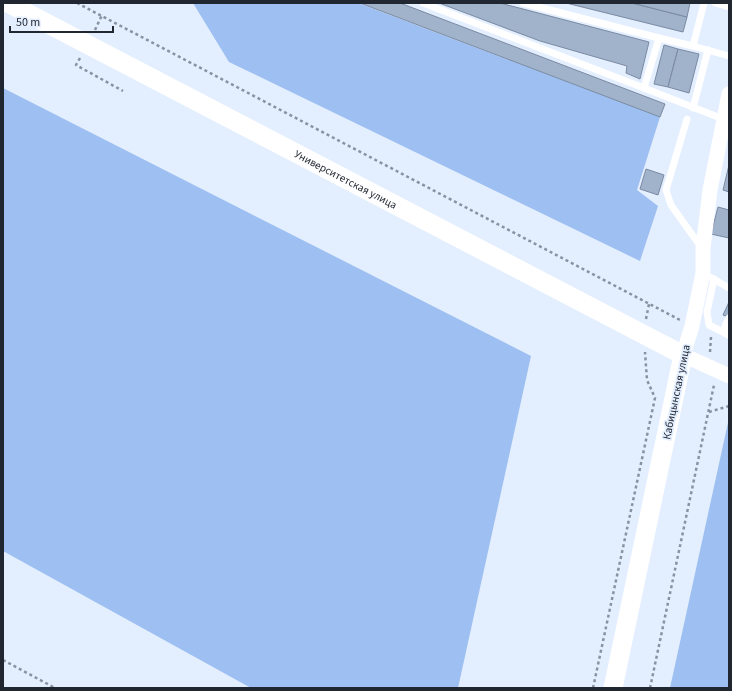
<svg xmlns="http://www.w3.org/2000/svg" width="732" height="691" font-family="'Source Sans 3',sans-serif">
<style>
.forest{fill:#9dbff1}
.building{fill:#a1b2cb;stroke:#798aa2}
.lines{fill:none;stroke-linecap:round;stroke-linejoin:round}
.path{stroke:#89929f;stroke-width:2.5;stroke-dasharray:3 3;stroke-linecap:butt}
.service{stroke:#fff;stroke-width:7}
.minor{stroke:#fff;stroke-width:15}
.tertiary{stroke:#fff;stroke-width:19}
.labels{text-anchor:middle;stroke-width:3.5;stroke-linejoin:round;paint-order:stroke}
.street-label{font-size:11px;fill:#212731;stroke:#e3eefe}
</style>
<rect width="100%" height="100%" fill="#e3eefe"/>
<g class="forest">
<path d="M193,3H358L660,117L637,190L658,206L640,261L229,62Z"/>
<path d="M3,88L531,356L458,688H251L3,551Z"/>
<path d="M729,418V688H670Z"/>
</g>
<g class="building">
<path d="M360,3H400L665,104L660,117Z"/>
<path d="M439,3H500L649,42L640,79L626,73L627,66L540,41Z"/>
<path d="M566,3H632L687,17L683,32Z"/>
<path d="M632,3H690L687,17Z"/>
<path d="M664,45L678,49L668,87L654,84Z"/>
<path d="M678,49L699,54L689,93L668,87Z"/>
<path d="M729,165V192L723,190Z"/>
<path d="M646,169L664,175L658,195L640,189Z"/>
<path d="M718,207L729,210V238L711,234Z"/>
<path d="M729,302V317L723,315Z"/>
</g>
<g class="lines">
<g class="path">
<path d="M77,3L680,320"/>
<path d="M95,30L102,15"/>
<path d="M80,58L76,65L123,91"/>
<path d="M646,319L649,304"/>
<path d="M710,352L711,337"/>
<path d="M709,412L729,406"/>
<path d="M3,660L55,688"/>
<path d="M593,688L655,398L647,380L645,352"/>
<path d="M650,688L714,385"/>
</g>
<g class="service">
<path d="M423,3L644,88"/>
<path d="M523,3L659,38"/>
<path d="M704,3L693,46L659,38L644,88L723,119"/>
<path d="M715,3L729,7"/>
<path d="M693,46L729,56"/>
<path d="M693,108L708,50"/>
<path d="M687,119L666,190L671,205L701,247"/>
<path d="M710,277L729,288"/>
<path d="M714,279L707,312L709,325L725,333"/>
<path d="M728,335L725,333V326L729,318"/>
</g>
<path class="minor" d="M729,94L710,190L703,248V273L692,326L683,355L729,376"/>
<path class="tertiary" id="s1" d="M8,3L683,355L613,688"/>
</g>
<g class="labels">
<g class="street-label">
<text dy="4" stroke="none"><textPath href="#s1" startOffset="381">Университетская улица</textPath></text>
<text transform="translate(676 392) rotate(-78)" y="4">Кабицынская улица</text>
</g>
</g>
<rect width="732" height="691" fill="none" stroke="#212731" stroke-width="8"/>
<path d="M10 26v6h103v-6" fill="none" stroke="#212731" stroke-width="2"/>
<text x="16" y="26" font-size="12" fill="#212731" stroke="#e3eefe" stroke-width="3" paint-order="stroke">50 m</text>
</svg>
